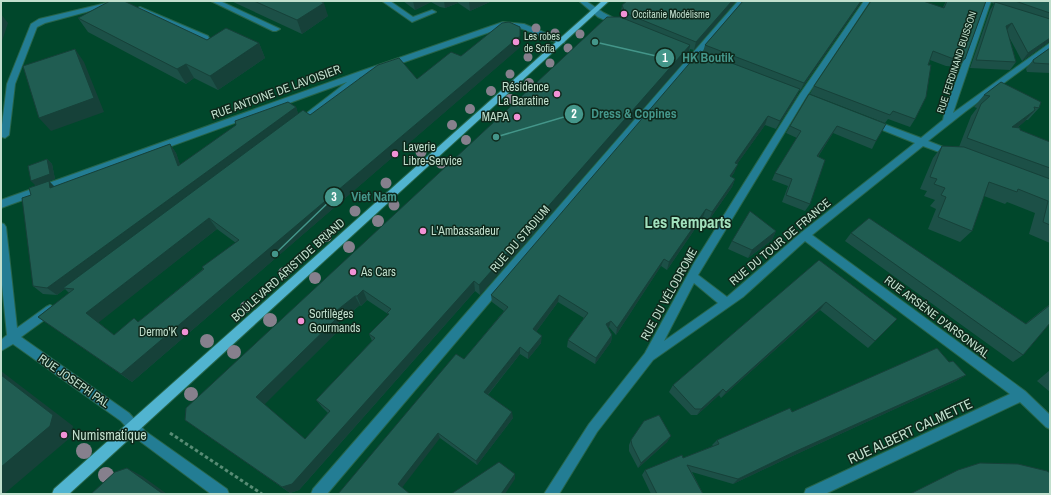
<svg xmlns="http://www.w3.org/2000/svg" width="1051" height="495" font-family="'Archivo Narrow',sans-serif">
<style>
.lines{fill:none;stroke-linecap:round;stroke-linejoin:round}
.minor-casing{stroke:#27654b;stroke-width:2}
.major-casing{stroke:#27654b;stroke-width:2}
.path{stroke:#588c75;stroke-width:3;stroke-dasharray:3.5 2.5;stroke-linecap:butt}
.minor{fill:#237d94;fill-rule:evenodd}
.major{fill:#51b4d0;fill-rule:evenodd}
.tree{fill:#86808d}
.wall{fill:#1c5047;fill-rule:evenodd}
.shaded-wall{fill:#164139}
.building{fill:#205d52;stroke:#164139;fill-rule:evenodd}
.poi-dot{fill:#f391d6;stroke:#0e281b;stroke-width:1.5}
.labels{text-anchor:middle;stroke-width:3;stroke-linejoin:round;paint-order:stroke}
.far-poi-label{font-size:10px;fill:#c1dfcd;stroke:#0e281b;text-anchor:start}
.far-street-label{font-size:10px;fill:#c1dfcd;stroke:#0e281b}
.poi-label{font-size:12px;fill:#c1dfcd;stroke:#0e281b;text-anchor:start}
.street-label{font-size:12px;fill:#c1dfcd;stroke:#0e281b}
.near-street-label{font-size:14px;fill:#c1dfcd;stroke:#0e281b}
.near-poi-label{font-size:14px;fill:#c1dfcd;stroke:#0e281b;text-anchor:start}
.district-label{font-size:16px;font-weight:bold;fill:#a2e1bd;stroke:#0e281b}
.leader{fill:none;stroke:#44968a;stroke-width:1.5}
.callout-dot{fill:#44968a;stroke:#0e281b;stroke-width:1.5}
.mark-label{font-size:12px;text-anchor:middle;font-weight:bold;fill:#fff}
.callout-label{font-size:13px;text-anchor:middle;font-weight:bold;fill:#44968a;stroke:#0e281b;stroke-width:3;stroke-linejoin:round;paint-order:stroke}
</style>
<rect width="100%" height="100%" fill="#00472b"/>
<g class="lines">
<defs>
<g id="minor">
<path d="M115,1H127L45,23L37,27L15,84L9,135L5,138L2,137L1,133L7,84L31,24L39,19Z"/>
<path d="M211,1H220L280,29L276,31H273Z"/>
<path d="M382,1H390L413,17L432,10L436,12L412,22Z"/>
<path d="M579,1H586L604,13L623,23L619,25H616L598,17Z"/>
<path d="M738,1H745L327,494H311L313,489Z"/>
<path d="M864,1H870L806,97L698,275L727,297L802,232L915,143L870,125L869,123L870,121H876L921,138L943,120L945,111L985,1H991L953,113L1050,43V49L966,111L928,141L956,152L957,154L956,156H950L923,146L812,235L1025,391L1050,415V429L1046,427L1020,402L825,494H804L806,489L1010,394L805,241L743,297L653,360L597,432L559,494H544L589,424L645,353L694,263L800,94ZM694,283L718,303L664,341Z"/>
<path d="M140,7L208,36L209,38L208,40H202L138,10V8Z"/>
<path d="M503,22L524,24L565,41L564,43H558L520,28L507,26L359,78V81L302,124H296L295,122L347,82L1,208V200L361,71Z"/>
<path d="M1,223L4,224L6,227L17,328L46,307L50,305L54,307L55,310L54,313L21,337L129,413L145,431L227,489L229,494H211L137,439L121,421L13,344L1,351V340L7,335L1,275Z"/>
</g>
<path id="major" d="M602,1H609L69,494H52L54,489Z"/>
</defs>
<use href="#minor" class="minor-casing"/>
<use href="#major" class="major-casing"/>
<path class="path" d="M170,433L262,494"/>
<use href="#minor" class="minor"/>
<use href="#major" class="major"/>
</g>
<g class="tree">
<circle cx="536" cy="28" r="4.5"/>
<circle cx="555" cy="33" r="4.5"/>
<circle cx="580" cy="34" r="4.5"/>
<circle cx="568" cy="48" r="4.5"/>
<circle cx="528" cy="57" r="4.5"/>
<circle cx="550" cy="63" r="4.5"/>
<circle cx="510" cy="74" r="4.5"/>
<circle cx="529" cy="83" r="5"/>
<circle cx="491" cy="91" r="5"/>
<circle cx="510" cy="99" r="5"/>
<circle cx="470" cy="109" r="5"/>
<circle cx="452" cy="125" r="5"/>
<circle cx="466" cy="140" r="5"/>
<circle cx="421" cy="152" r="5.5"/>
<circle cx="441" cy="163" r="5.5"/>
<circle cx="386" cy="183" r="5.5"/>
<circle cx="394" cy="205" r="5.5"/>
<circle cx="355" cy="211" r="5.5"/>
<circle cx="378" cy="221" r="6"/>
<circle cx="326" cy="236" r="6"/>
<circle cx="349" cy="247" r="6"/>
<circle cx="284" cy="273" r="6"/>
<circle cx="315" cy="278" r="6"/>
<circle cx="246" cy="307" r="6"/>
<circle cx="270" cy="320" r="7"/>
<circle cx="207" cy="341" r="7"/>
<circle cx="234" cy="352" r="7"/>
<circle cx="191" cy="394" r="7"/>
<circle cx="84" cy="451" r="8"/>
<circle cx="106" cy="475" r="8"/>
</g>
<g class="wall">
<path d="M231,1H320L328,16L302,34Z"/>
<path d="M403,1H492L470,11L458,3L445,8L440,7L431,2L415,10Z"/>
<path d="M736,1L694,50L690,49L688,57L480,295L475,291L299,490L290,493L185,420L623,18L621,13L622,5ZM367,300L388,314V315L369,334L372,341L316,400L322,407L328,413L305,439L264,404L341,328L338,323L360,305L361,306Z"/>
<path d="M743,1H862L800,91H799L796,98L776,129L765,125L737,164L734,173L731,177L735,179L732,187L709,220L703,217L667,270L661,266L616,335L609,327L608,328L612,335L611,342L595,364L567,347L568,340L584,318L558,302L536,332L541,343L528,359L520,354L488,395L513,418L477,465L440,438L338,494L464,359L504,311L492,302L491,295L703,52L705,45Z"/>
<path d="M946,1H986L965,59L959,67L946,66L930,60L915,119L910,127L888,119L885,123L810,94L814,86L943,7Z"/>
<path d="M991,1H1050V43L1049,42L1022,61L1009,37L1016,62L1010,70L970,68L990,10L994,4L992,3Z"/>
<path d="M78,18L207,40L259,43L265,58L218,90L194,78L186,84L88,32Z"/>
<path d="M520,27V47L132,382L38,317L69,293L65,289L57,295L43,294L33,286L31,195L47,159L52,164L55,179L49,181L54,187L170,144L176,153L180,165L296,107L298,114L310,115L417,79L461,56ZM217,229L236,243L202,267L203,269L138,322L114,335L98,322Z"/>
<path d="M1050,48V73L1027,72L1026,69L1033,60Z"/>
<path d="M809,94L876,141L872,149L833,133L818,157L810,204L805,211L782,202L788,186L772,180L775,173L797,138L786,133L790,126Z"/>
<path d="M984,95L1039,108L1028,120H1026L1017,128L1020,130L1050,142V243L1029,234L1035,213L1007,202L1005,204L984,196L972,231L960,242L928,229L936,209L930,206L935,200L924,196L927,191L920,189L933,158L942,146L959,147L971,116L977,108L974,107Z"/>
<path d="M776,231L772,240L748,258L728,249L732,241Z"/>
<path d="M851,233L1025,324L1050,304V323L1023,355L1013,362L845,241Z"/>
<path d="M819,260L897,319L868,348L820,310L721,398L719,395L697,415H691L669,392L673,385Z"/>
<path d="M949,362L966,375L956,381L788,458L733,484L692,472L703,494H651L642,475L645,470L683,458L713,446L712,445L717,440L792,412Z"/>
<path d="M1050,370V392L1037,381Z"/>
<path d="M671,436L667,442L638,468L629,451V445L631,440Z"/>
</g>
<g class="shaded-wall">
<path d="M413,1H431V2L415,10Z"/>
<path d="M444,1H458V3L445,8Z"/>
<path d="M469,1H492L470,11Z"/>
<path d="M732,1H736L694,50L696,42Z"/>
<path d="M861,1H862L800,91L804,83Z"/>
<path d="M324,3L328,16L302,34L297,20Z"/>
<path d="M1,14L8,23L1,44Z"/>
<path d="M1012,23L1006,31V26Z"/>
<path d="M520,36V47L517,50L132,382L121,374Z"/>
<path d="M1050,38V41L1049,42L1022,61L1028,53Z"/>
<path d="M259,43L265,58L218,90L210,76Z"/>
<path d="M690,45L688,57L480,295L479,285Z"/>
<path d="M75,49L84,62L104,112L51,131L39,118Z"/>
<path d="M186,64L194,78L186,84L177,69Z"/>
<path d="M800,89L796,98L776,129L780,121Z"/>
<path d="M296,107L299,116L63,288L65,289L57,295L47,288Z"/>
<path d="M1035,110L1023,123L1001,140L1012,127Z"/>
<path d="M768,116L765,125L732,171L735,163Z"/>
<path d="M837,126L833,133L813,164L817,156Z"/>
<path d="M170,144L176,153L184,175L178,166Z"/>
<path d="M47,159L52,164L55,179L49,181L57,189L36,186L31,181Z"/>
<path d="M738,164L734,173L726,184L730,176Z"/>
<path d="M735,179L732,187L709,220L712,212Z"/>
<path d="M706,209L703,217L667,270L669,262Z"/>
<path d="M209,218L217,229L98,323L86,313Z"/>
<path d="M776,231L772,240L748,258L752,250Z"/>
<path d="M664,259L661,266L616,335L617,328Z"/>
<path d="M474,281L475,291L299,490L290,493L282,487Z"/>
<path d="M363,290L367,300L361,306L357,296Z"/>
<path d="M559,295L558,302L533,336V329Z"/>
<path d="M355,296L360,305L338,323L341,328L264,405L256,397L331,315Z"/>
<path d="M826,302L820,310L721,398L726,392Z"/>
<path d="M611,321L609,327L604,331L606,324Z"/>
<path d="M612,335L611,342L595,364L596,358Z"/>
<path d="M542,336L541,343L528,359V353Z"/>
<path d="M520,347V354L485,398L484,392Z"/>
<path d="M1,371L73,426L71,437L4,494H1Z"/>
<path d="M966,375L956,381L788,458L733,484L738,479L794,452Z"/>
<path d="M723,389L719,395L697,415L701,409Z"/>
<path d="M512,412L513,418L477,465L476,461Z"/>
<path d="M438,433L440,438L401,489L398,484Z"/>
<path d="M671,436L667,442L638,468L641,463Z"/>
<path d="M127,468L142,476L167,494H163Z"/>
<path d="M515,474V479L505,494H501Z"/>
</g>
<g class="building">
<path d="M110,1H124L207,40L226,28L259,43L210,76L186,64L177,69L78,18Z"/>
<path d="M254,1H320L324,3L297,20Z"/>
<path d="M627,1H732L696,42L625,13L622,5Z"/>
<path d="M743,1H861L804,83L705,45Z"/>
<path d="M871,1H923L944,8L947,1H986L965,59L951,58L933,51L928,65H931L926,97L915,119L893,111L890,115L814,86Z"/>
<path d="M1015,1H1050V13Z"/>
<path d="M995,2L1050,19V38L1028,53L1012,23L1006,26L1016,62L976,60Z"/>
<path d="M607,17H620L690,45L479,285L474,281L292,484L282,487L185,420L186,408ZM363,290L391,309L387,313L389,314L369,334L375,338L316,400L330,411L305,439L256,397L336,319L331,315L355,296H357Z"/>
<path d="M509,22L520,27V36L121,374L38,317L74,289L63,288L303,110L310,115L378,65L399,58L417,79L451,52L461,56L502,23ZM209,218L239,240L202,267L204,269L138,322L134,318L114,335L86,313Z"/>
<path d="M1050,48V64L1034,63L1033,60Z"/>
<path d="M75,49L94,98L39,118L23,66Z"/>
<path d="M700,51L800,89L780,121L768,116L735,163L738,164L730,176L735,179L712,212L706,209L669,262L664,259L617,328L611,321L606,324L612,335L596,358L568,340L588,313L559,295L533,329L542,336L528,353L520,347L484,392L512,412L476,461L438,433L398,484L410,494H338L456,354L464,359L508,307L491,295Z"/>
<path d="M1001,82L1041,102L1039,108L1034,107L1035,110L1012,127L1020,128V130L1050,142V168L967,138L981,104L990,96L984,95Z"/>
<path d="M809,94L886,124L876,141L837,126L817,156L825,160L810,204L786,195L792,179L775,173L801,131L790,126Z"/>
<path d="M288,102L296,107L47,288L33,286L22,198L31,195L29,188L49,181L50,188L170,144L178,166L236,125L235,121Z"/>
<path d="M942,146L964,147L1050,179V225L1043,222L1048,201L1018,189L1017,192L989,182L972,231L938,217L946,197L941,195L945,188L934,184L937,179L930,177Z"/>
<path d="M47,159L50,174L31,181L28,166Z"/>
<path d="M750,211L776,231L752,250L732,241Z"/>
<path d="M869,218L1026,324L1050,305V323L1023,355L851,233Z"/>
<path d="M819,260L897,319L875,341L826,302L726,392L723,389L701,409H695L673,385Z"/>
<path d="M937,348L949,362L953,361L966,375L794,452L738,479L687,465L703,494H657L645,470L682,455L683,458L719,444L717,440L790,408L792,412Z"/>
<path d="M1,375L53,415L50,426L1,467Z"/>
<path d="M659,415L671,436L641,463L632,445L631,440L644,421Z"/>
<path d="M499,462L515,474L501,494H451Z"/>
<path d="M980,463L1018,464L1047,471L1050,473V494H910L958,470Z"/>
<path d="M127,468L163,494H91L115,472Z"/>
</g>
<g class="poi-dot">
<circle cx="624" cy="14" r="4"/>
<circle cx="516" cy="42" r="4"/>
<circle cx="557" cy="94" r="4"/>
<circle cx="517" cy="117" r="4"/>
<circle cx="395" cy="154" r="4"/>
<circle cx="423" cy="231" r="4"/>
<circle cx="353" cy="272" r="4"/>
<circle cx="301" cy="321" r="4"/>
<circle cx="185" cy="332" r="4"/>
<circle cx="64" cy="435" r="4"/>
</g>
<g class="labels">
<g class="far-poi-label">
<text x="632" y="18">Occitanie Modélisme</text>
<text x="524" y="40">Les robes<tspan x="524" dy="12">de Sofia</tspan></text>
</g>
<g class="far-street-label">
<text transform="translate(956 62) rotate(-72)" y="4">RUE FERDINAND BUISSON</text>
</g>
<g class="poi-label">
<text x="549" y="91" text-anchor="end">Résidence<tspan x="549" dy="14">La Baratine</tspan></text>
<text x="509" y="121" text-anchor="end">MAPA</text>
<text x="403" y="151">Laverie<tspan x="403" dy="14">Libre-Service</tspan></text>
<text x="431" y="235">L'Ambassadeur</text>
<text x="361" y="276">As Cars</text>
<text x="309" y="318">Sortilèges<tspan x="309" dy="14">Gourmands</tspan></text>
<text x="177" y="336" text-anchor="end">Dermo'K</text>
</g>
<g class="street-label">
<text transform="translate(276 92) rotate(-20)" y="4">RUE ANTOINE DE LAVOISIER</text>
<text transform="translate(520 239) rotate(-49)" y="4">RUE DU STADIUM</text>
<text transform="translate(780 242) rotate(-40)" y="4">RUE DU TOUR DE FRANCE</text>
<text transform="translate(288 270) rotate(-42)" y="4">BOULEVARD ARISTIDE BRIAND</text>
<text transform="translate(669 294) rotate(-61)" y="4">RUE DU VÉLODROME</text>
<text transform="translate(937 317) rotate(37)" y="4">RUE ARSÈNE D'ARSONVAL</text>
<text transform="translate(74 381) rotate(35)" y="4">RUE JOSEPH PAL</text>
</g>
<g class="near-street-label">
<text transform="translate(910 431) rotate(-25)" y="5">RUE ALBERT CALMETTE</text>
</g>
<g class="near-poi-label">
<text x="72" y="440">Numismatique</text>
</g>
<g class="district-label">
<text x="688" y="228">Les Remparts</text>
</g>
</g>
<path class="leader" d="M595 42L665 58M496 137L574 114M275 254L334 197"/>
<g class="callout-dot">
<circle cx="595" cy="42" r="4"/>
<circle cx="496" cy="137" r="4"/>
<circle cx="275" cy="254" r="4"/>
<circle cx="665" cy="58" r="10"/>
<circle cx="574" cy="114" r="10"/>
<circle cx="334" cy="197" r="10"/>
</g>
<g class="mark-label">
<text x="665" y="62">1</text>
<text x="574" y="118">2</text>
<text x="334" y="201">3</text>
</g>
<g class="callout-label">
<text x="708" y="62">HK Boutik</text>
<text x="634" y="118">Dress &amp; Copines</text>
<text x="374" y="201">Viet Nam</text>
</g>
<rect width="1051" height="495" fill="none" stroke="#c1dfcd" stroke-width="4"/>
</svg>
